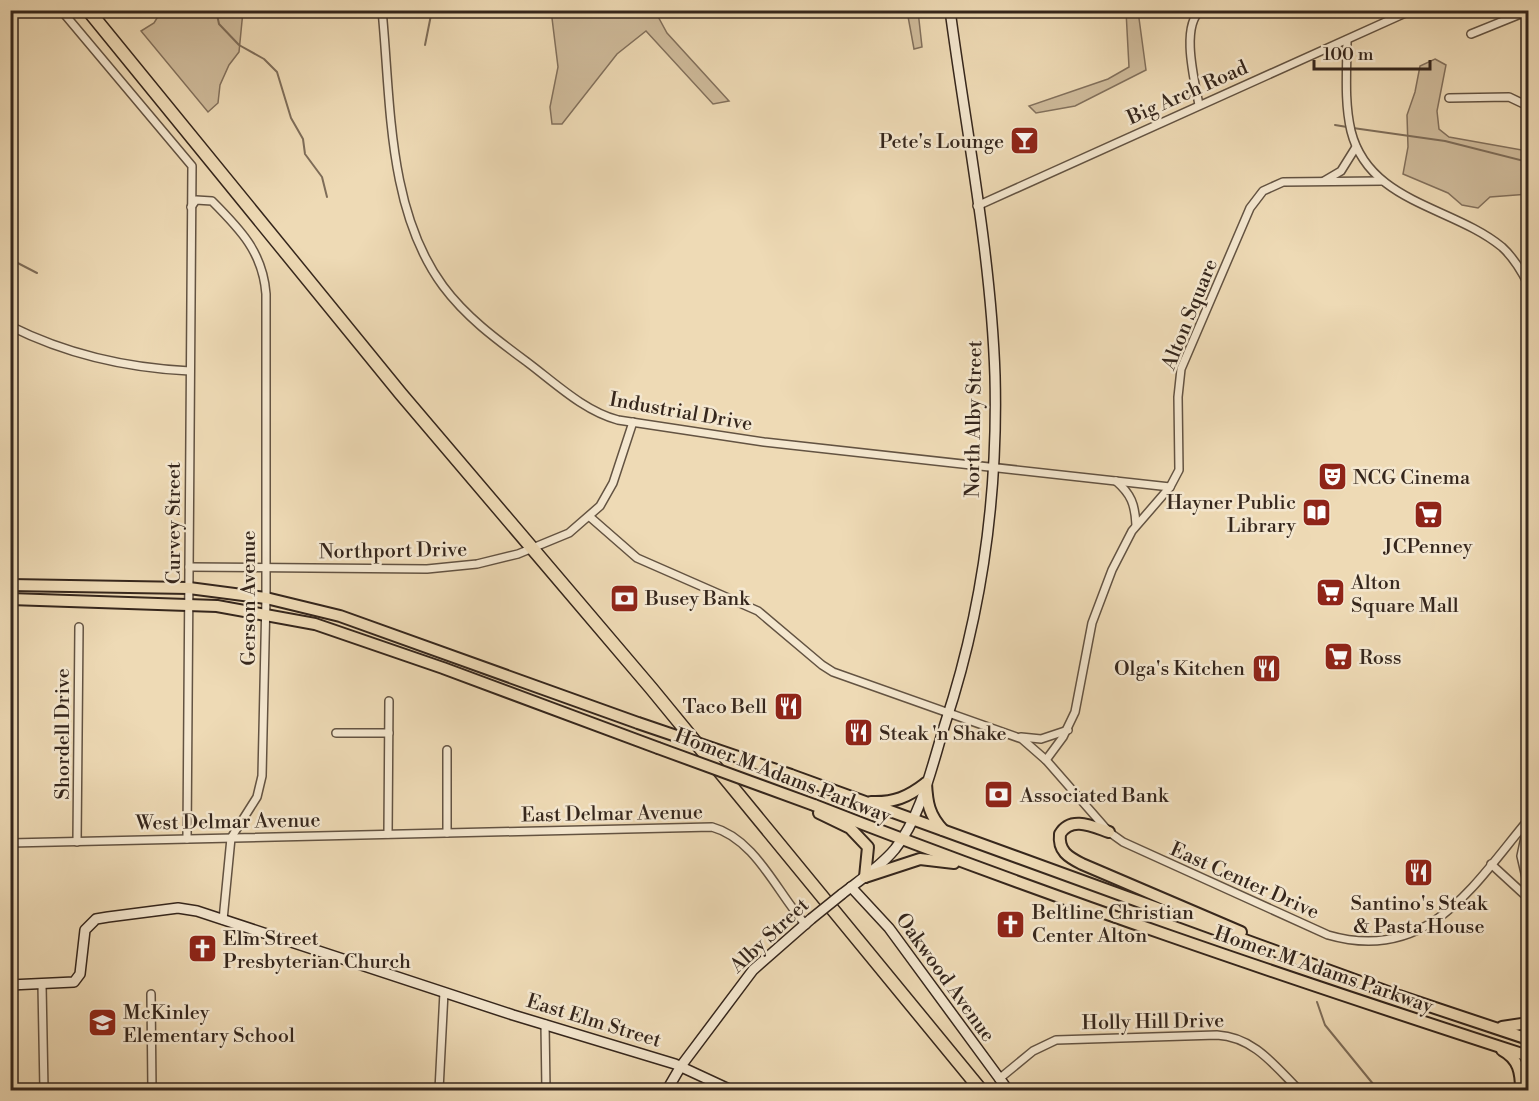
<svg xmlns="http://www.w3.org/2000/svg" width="1539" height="1101" font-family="'Libre Bodoni',serif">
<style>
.green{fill:#cfbb9b;stroke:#82705c;stroke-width:1.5}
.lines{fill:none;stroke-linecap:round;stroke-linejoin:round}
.stream{stroke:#7e6d59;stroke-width:2}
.street-casing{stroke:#635342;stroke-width:10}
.secondary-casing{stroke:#35261c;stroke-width:12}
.primary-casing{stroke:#35261c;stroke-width:14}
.highway-casing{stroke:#35261c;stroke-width:15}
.street{stroke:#f4e7cf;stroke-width:7}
.secondary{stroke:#f4e7cf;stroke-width:9}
.primary{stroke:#eedab5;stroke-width:10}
.highway{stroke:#eedab5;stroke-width:12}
.secondary-bridge-casing{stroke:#35261c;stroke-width:12;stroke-linecap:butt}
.primary-bridge-casing{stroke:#35261c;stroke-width:14;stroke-linecap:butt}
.secondary-bridge{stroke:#f4e7cf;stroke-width:9}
.primary-bridge{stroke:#eedab5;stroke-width:10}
.labels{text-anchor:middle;stroke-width:5;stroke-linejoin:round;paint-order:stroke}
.street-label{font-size:20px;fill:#35261c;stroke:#f4e7cf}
.poi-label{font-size:20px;fill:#35261c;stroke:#f4e7cf;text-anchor:start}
</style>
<rect width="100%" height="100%" fill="#eedab5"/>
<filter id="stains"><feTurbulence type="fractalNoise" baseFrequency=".00333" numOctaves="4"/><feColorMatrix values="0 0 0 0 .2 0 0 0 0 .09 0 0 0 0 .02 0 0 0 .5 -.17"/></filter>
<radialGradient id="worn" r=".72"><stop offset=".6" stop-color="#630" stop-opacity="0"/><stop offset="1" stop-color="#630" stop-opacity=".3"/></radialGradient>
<g class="green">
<path d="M162,10L243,11L239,52L229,65L220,85L218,103L208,112L141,31L154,23Z"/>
<path d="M551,10L655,11L667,33L729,101L713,104L646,31L617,54L562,124H552L550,107L558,67Z"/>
<path d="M907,11H918L922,47L914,49Z"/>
<path d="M1126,11H1138L1146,70L1075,106L1036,113L1029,106L1108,79L1129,67Z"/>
<path d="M1435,59L1446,65L1437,111L1439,129L1449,137L1528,151V194L1490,197L1478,208L1462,205L1448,193L1403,174L1408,147L1407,115L1415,92L1420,66Z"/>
</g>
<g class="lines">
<g class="stream">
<path d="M216,10L219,24L239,45L264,59L277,72L291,118L303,139L305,154L322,177L327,197"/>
<path d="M425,45L432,10"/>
<path d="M1335,125L1347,127"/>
<path d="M1353,128L1445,141L1528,162"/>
<path d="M10,259L37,273"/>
<path d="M1317,1002L1325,1025L1378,1090"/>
</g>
<defs>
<g id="street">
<path d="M61,10L192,166L187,839"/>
<path d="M382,10C391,101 387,210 443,286C466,317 496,339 527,362C555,383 584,411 618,420L764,442L1170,487"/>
<path d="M1471,34L1528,11"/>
<path d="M1347,40C1347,70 1344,101 1351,131C1369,203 1452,206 1502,247C1513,257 1521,270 1528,284"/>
<path d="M1449,98L1509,97L1528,106"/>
<path d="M1199,105C1195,82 1180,26 1201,10"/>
<path d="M1324,181L1341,171L1356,147"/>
<path d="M977,206L1412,10"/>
<path d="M191,207L196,200L212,201C241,230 263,253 266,294V598L262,776L257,797L231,838L223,920"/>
<path d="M10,326C68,355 126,368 190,371"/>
<path d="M1116,481C1131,494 1135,504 1136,525"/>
<path d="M590,517L637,558L758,611L822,665L833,672L1022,739L1046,760L1109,832L1123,842L1328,935C1428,964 1473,886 1528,820"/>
<path d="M189,567L427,569L477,564L518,554L569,533L600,506L613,483L633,422"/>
<path d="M336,733H389"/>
<path d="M1021,737L1041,739L1068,730"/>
<path d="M447,750V833"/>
<path d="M1046,760L1063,737L1075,712L1092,623L1112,570L1132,531L1170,487L1179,470L1178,397L1181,369L1250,208L1263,191L1283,182L1382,181"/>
<path d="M1528,823L1521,856L1528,886"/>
<path d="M388,834L389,701"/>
<path d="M77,842L79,627"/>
<path d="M10,843L712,827C756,839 777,893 806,925"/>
<path d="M1491,864L1528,898"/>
<path d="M42,985L44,1090"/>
<path d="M151,994L152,1090"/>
<path d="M545,1024L546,1090"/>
<path d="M999,1079L1033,1051L1056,1040L1217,1035C1254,1037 1275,1066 1299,1090"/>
<path d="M439,1090L444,992"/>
</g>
<g id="secondary">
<path d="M851,887L889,928L1008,1090"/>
<path d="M842,894C860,880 880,867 895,849C922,815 932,765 945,724C982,612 998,494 995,376C991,254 966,131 950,10"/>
<path d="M10,985L74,982L80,974L85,930L96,919L108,917L178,908L197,911L513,1015L675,1064L731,1090"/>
<path d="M1523,1088L1528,1068"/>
<path d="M667,1090L681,1066L753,970L811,919"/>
</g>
<g id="primary">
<path d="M10,585L189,588L266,598L340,616L638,723"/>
<path d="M10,599L217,606L315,624L443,668L658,748"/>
<path d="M791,775L1399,996L1528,1039"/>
<path d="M926,783C927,803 929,815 943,830"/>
<path d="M871,802C894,803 908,797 926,783"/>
<path d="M814,805C1049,897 1288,978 1528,1056"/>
<path d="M819,813L850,828L868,847L865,877"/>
<path d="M1109,832C1094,827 1071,815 1060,834C1058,851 1068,857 1082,864L1241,932"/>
<path d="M865,877L920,859L954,863"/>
<path d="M1502,1027L1528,1023"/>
<path d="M1502,1050C1519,1059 1521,1073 1521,1090"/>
</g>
<path id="highway" d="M88,10L401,394L651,688L981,1090"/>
</defs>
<use href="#street" class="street-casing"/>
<use href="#secondary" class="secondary-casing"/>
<use href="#primary" class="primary-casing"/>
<use href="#highway" class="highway-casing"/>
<use href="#street" class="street"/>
<use href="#secondary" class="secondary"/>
<use href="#primary" class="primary"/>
<use href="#highway" class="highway"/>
<defs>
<path id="secondary-bridge" d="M811,919L842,894"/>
<g id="primary-bridge">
<path d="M638,723L791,775"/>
<path d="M658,748L814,805"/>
</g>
</defs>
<use href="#secondary-bridge" class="secondary-bridge-casing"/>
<use href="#primary-bridge" class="primary-bridge-casing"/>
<use href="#secondary-bridge" class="secondary-bridge"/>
<use href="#primary-bridge" class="primary-bridge"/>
</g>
<defs>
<symbol id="bar-square" viewBox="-11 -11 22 22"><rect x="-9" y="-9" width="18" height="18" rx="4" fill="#8f2418" stroke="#f4e7cf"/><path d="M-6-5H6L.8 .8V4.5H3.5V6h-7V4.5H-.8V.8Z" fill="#fff"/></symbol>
<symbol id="theatre-square" viewBox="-11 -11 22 22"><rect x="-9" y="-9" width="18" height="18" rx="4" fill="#8f2418" stroke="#f4e7cf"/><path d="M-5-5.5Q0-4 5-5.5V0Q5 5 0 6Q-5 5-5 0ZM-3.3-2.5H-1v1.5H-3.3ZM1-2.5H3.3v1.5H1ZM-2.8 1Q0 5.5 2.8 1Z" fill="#fff"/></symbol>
<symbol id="library-square" viewBox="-11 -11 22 22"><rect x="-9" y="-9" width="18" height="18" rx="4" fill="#8f2418" stroke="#f4e7cf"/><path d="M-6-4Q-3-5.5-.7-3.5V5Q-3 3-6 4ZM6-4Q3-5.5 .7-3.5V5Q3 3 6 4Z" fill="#fff"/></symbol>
<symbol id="supermarket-square" viewBox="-11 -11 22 22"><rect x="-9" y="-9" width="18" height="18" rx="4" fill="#8f2418" stroke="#f4e7cf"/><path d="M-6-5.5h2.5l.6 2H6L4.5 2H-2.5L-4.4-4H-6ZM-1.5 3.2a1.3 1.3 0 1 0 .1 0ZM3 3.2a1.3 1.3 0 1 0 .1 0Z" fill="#fff"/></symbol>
<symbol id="bank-square" viewBox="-11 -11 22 22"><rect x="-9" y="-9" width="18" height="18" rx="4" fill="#8f2418" stroke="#f4e7cf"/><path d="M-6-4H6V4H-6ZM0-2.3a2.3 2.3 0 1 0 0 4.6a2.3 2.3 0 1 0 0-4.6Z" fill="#fff"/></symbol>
<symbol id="restaurant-square" viewBox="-11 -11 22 22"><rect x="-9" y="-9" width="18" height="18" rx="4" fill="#8f2418" stroke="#f4e7cf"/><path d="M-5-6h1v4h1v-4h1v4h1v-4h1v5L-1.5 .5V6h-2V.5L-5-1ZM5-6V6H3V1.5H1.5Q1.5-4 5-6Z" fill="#fff"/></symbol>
<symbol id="church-square" viewBox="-11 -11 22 22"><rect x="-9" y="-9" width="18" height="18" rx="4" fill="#8f2418" stroke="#f4e7cf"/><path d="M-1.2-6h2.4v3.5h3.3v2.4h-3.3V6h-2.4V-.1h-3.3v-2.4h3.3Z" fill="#fff"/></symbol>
<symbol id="school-square" viewBox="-11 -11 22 22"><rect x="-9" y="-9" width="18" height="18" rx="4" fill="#8f2418" stroke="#f4e7cf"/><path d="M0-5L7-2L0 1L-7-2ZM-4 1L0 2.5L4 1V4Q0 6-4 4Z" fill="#fff"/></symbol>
</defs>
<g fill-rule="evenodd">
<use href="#bar-square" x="1008" y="124" width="33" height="33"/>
<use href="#theatre-square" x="1316" y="460" width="33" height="33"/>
<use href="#library-square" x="1300" y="496" width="33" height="33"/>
<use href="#supermarket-square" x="1412" y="498" width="33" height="33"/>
<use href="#supermarket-square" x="1314" y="576" width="33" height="33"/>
<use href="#bank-square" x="608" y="582" width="33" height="33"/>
<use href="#supermarket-square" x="1322" y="640" width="33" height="33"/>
<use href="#restaurant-square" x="1250" y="652" width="33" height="33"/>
<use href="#restaurant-square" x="772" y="690" width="33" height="33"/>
<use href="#restaurant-square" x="842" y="716" width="33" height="33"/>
<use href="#bank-square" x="982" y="778" width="33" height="33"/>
<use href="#restaurant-square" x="1402" y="856" width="33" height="33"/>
<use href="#church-square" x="994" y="908" width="33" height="33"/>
<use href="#church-square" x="186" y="932" width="33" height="33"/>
<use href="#school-square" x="86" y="1006" width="33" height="33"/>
</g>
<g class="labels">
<g class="street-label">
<text transform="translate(1187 92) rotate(-24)" y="7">Big Arch Road</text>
<text transform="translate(1189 314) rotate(-68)" y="7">Alton Square</text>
<text transform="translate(681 411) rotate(10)" y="7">Industrial Drive</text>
<text transform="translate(973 419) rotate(-89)" y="7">North Alby Street</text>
<text transform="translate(173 523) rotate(-90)" y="7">Curvey Street</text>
<text transform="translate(393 550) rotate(-1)" y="7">Northport Drive</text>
<text transform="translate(248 598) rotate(-90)" y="7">Gerson Avenue</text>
<text transform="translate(62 734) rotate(-90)" y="7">Shordell Drive</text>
<text transform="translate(783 775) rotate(21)" y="7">Homer M Adams Parkway</text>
<text transform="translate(612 813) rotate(-1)" y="7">East Delmar Avenue</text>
<text transform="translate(228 821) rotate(-1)" y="7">West Delmar Avenue</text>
<text transform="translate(1245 880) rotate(24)" y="7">East Center Drive</text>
<text transform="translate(769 935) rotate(-43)" y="7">Alby Street</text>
<text transform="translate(1324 969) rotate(19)" y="7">Homer M Adams Parkway</text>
<text transform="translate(946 977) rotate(54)" y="7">Oakwood Avenue</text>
<text transform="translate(594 1020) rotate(17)" y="7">East Elm Street</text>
<text transform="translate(1153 1021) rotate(-1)" y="7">Holly Hill Drive</text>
</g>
<g class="poi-label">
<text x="1004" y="148" text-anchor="end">Pete's Lounge</text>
<text x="1353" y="484">NCG Cinema</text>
<text x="1296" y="509" text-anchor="end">Hayner Public<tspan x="1296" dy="23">Library</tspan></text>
<text x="1428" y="553" text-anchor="middle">JCPenney</text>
<text x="1351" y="589">Alton<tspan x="1351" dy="23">Square Mall</tspan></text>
<text x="645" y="605">Busey Bank</text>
<text x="1359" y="664">Ross</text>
<text x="1245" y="675" text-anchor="end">Olga's Kitchen</text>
<text x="767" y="713" text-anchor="end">Taco Bell</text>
<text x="879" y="740">Steak 'n Shake</text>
<text x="1020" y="802">Associated Bank</text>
<text x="1419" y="910" text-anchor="middle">Santino's Steak<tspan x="1419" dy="23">&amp; Pasta House</tspan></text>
<text x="1032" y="919">Beltline Christian<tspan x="1032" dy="23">Center Alton</tspan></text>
<text x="223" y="945">Elm Street<tspan x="223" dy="23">Presbyterian Church</tspan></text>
<text x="123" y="1019">McKinley<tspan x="123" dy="23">Elementary School</tspan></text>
</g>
</g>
<rect width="1539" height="1101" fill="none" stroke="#eedab5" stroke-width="36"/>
<rect x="12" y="12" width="1515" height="1077" fill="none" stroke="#35261c" stroke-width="3"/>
<rect x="18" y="18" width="1503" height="1065" fill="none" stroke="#35261c" stroke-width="1.5"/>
<path d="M1314 60v9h116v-9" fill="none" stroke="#35261c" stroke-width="3"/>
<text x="1323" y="60" font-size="18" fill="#35261c" stroke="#f4e7cf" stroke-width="4.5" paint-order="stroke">100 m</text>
<rect width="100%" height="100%" filter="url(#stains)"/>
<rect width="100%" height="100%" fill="url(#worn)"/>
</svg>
